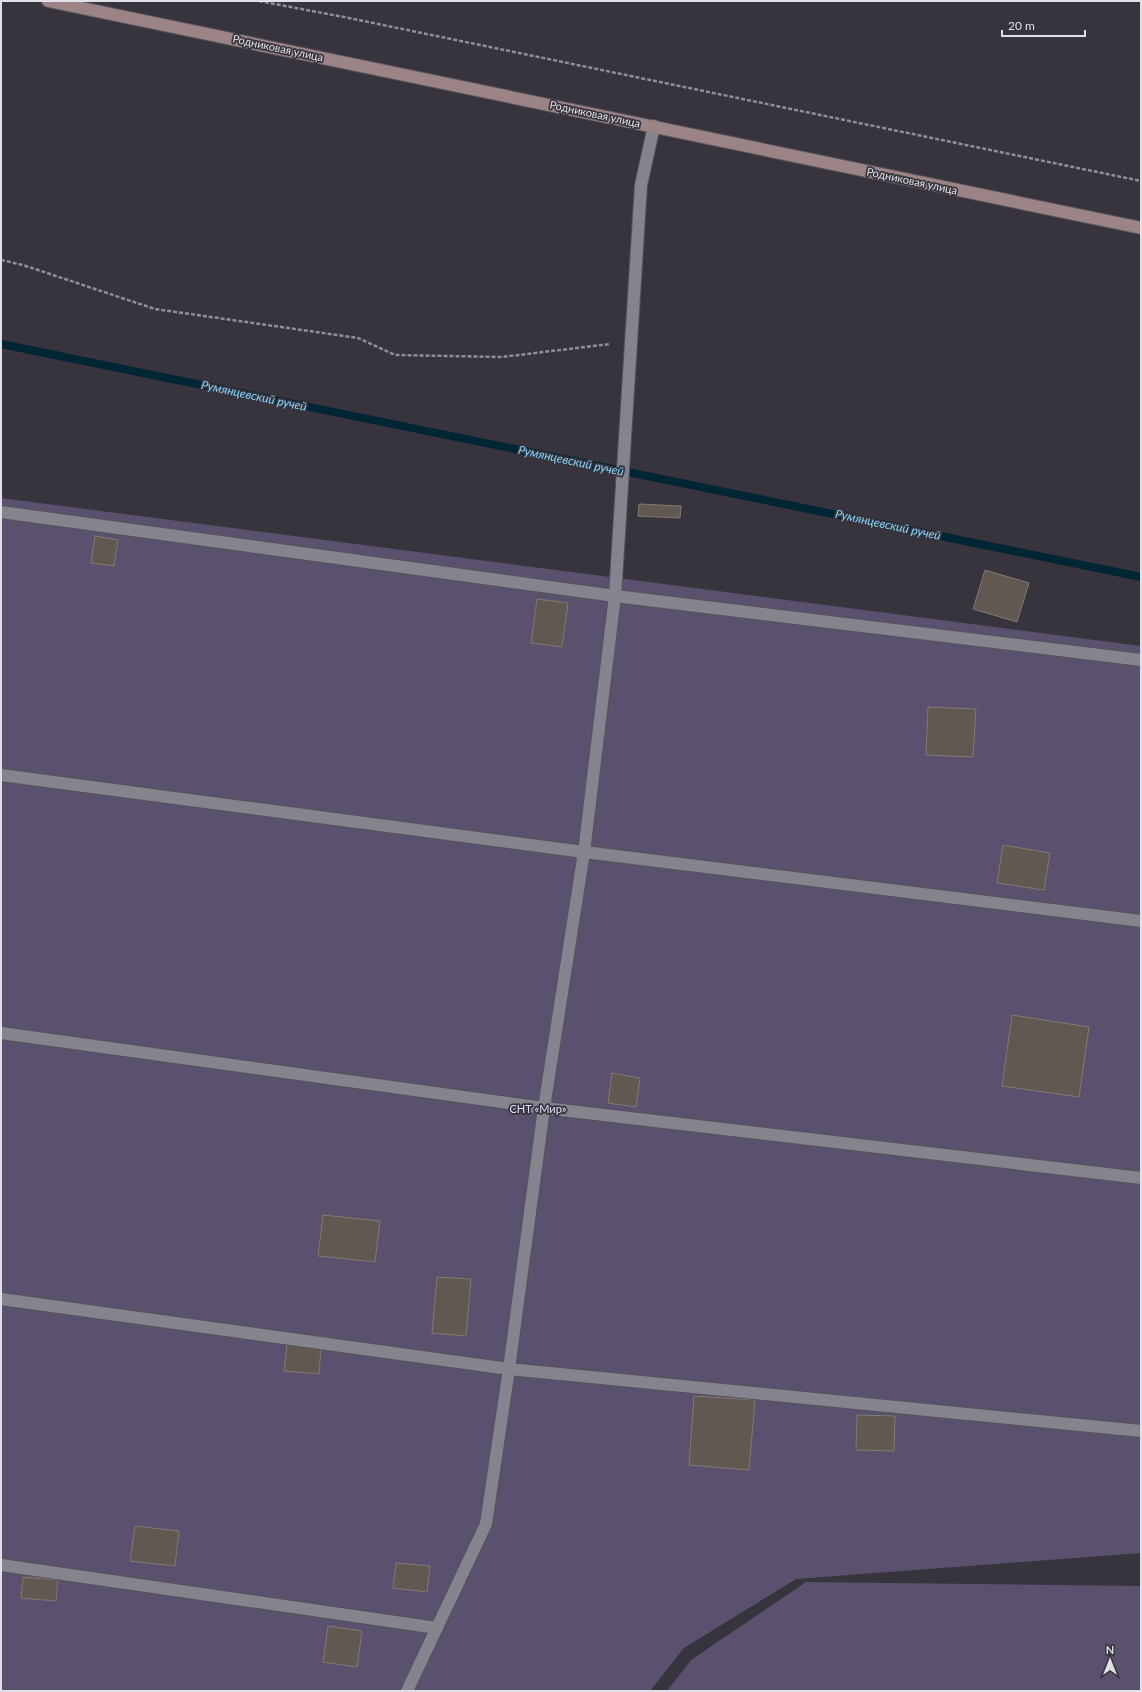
<svg xmlns="http://www.w3.org/2000/svg" width="1142" height="1692" font-family="Lato,sans-serif">
<style>
.green{fill:#59516d}
.lines{fill:none;stroke-linecap:round;stroke-linejoin:round}
.stream{stroke:#002535;stroke-width:8}
.building{fill:#605851;stroke:#827a72}
.lane-casing{stroke:#55535a;stroke-width:14}
.secondary-casing{stroke:#55535a;stroke-width:14}
.path{stroke:#918e96;stroke-width:2.5;stroke-dasharray:4 2;stroke-linecap:butt}
.lane{stroke:#85838d;stroke-width:12}
.secondary{stroke:#9b8386;stroke-width:12}
.labels{text-anchor:middle;stroke-width:3.5;stroke-linejoin:round;paint-order:stroke}
.street-label{font-size:11px;fill:#e2e0e6;stroke:#37343d}
.park-label{font-size:11px;fill:#e6defa;stroke:#37343d}
.water-label{font-size:12px;font-style:italic;fill:#85d3fa;stroke:#37343d}
</style>
<rect width="100%" height="100%" fill="#37343d"/>
<g class="green">
<path d="M1,498L1141,646V1553L796,1579L684,1648L650,1691H1Z"/>
<path d="M806,1582L1141,1586V1691H667L691,1660Z"/>
</g>
<g class="lines">
<path class="stream" d="M1,344L1141,577"/>
</g>
<g class="building">
<path d="M639,504L681,506L680,518L638,516Z"/>
<path d="M95,536L118,540L114,566L91,563Z"/>
<path d="M985,570L1029,583L1017,622L973,609Z"/>
<path d="M537,599L568,603L562,647L531,643Z"/>
<path d="M928,707L976,709L973,757L926,755Z"/>
<path d="M1003,845L1050,853L1044,890L997,883Z"/>
<path d="M1012,1015L1089,1027L1079,1097L1002,1086Z"/>
<path d="M612,1073L640,1078L636,1107L608,1103Z"/>
<path d="M323,1215L380,1221L375,1262L318,1256Z"/>
<path d="M437,1277L471,1279L466,1336L432,1333Z"/>
<path d="M287,1344L321,1347L319,1374L284,1371Z"/>
<path d="M694,1396L755,1400L749,1470L689,1465Z"/>
<path d="M857,1415L895,1416L894,1451L856,1450Z"/>
<path d="M135,1526L179,1531L175,1566L130,1561Z"/>
<path d="M396,1563L430,1566L427,1592L393,1588Z"/>
<path d="M23,1577L58,1580L56,1601L21,1598Z"/>
<path d="M328,1626L362,1631L357,1667L323,1662Z"/>
</g>
<g class="lines">
<defs>
<g id="lane">
<path d="M1,512L615,596L1141,660"/>
<path d="M1,775L584,852L1141,921"/>
<path d="M1,1033L544,1108L1141,1178"/>
<path d="M1,1299L509,1369L1141,1431"/>
<path d="M1,1565L437,1628"/>
<path d="M407,1691L486,1524L509,1369L544,1108L584,852L615,596L641,185L654,126"/>
</g>
<path id="secondary" d="M48,1L1141,228"/>
</defs>
<use href="#lane" class="lane-casing"/>
<use href="#secondary" class="secondary-casing"/>
<g class="path">
<path d="M259,1L349,18L1141,181"/>
<path d="M1,260L23,265L155,309L358,338L395,355L502,357L610,344"/>
</g>
<use href="#lane" class="lane"/>
<use href="#secondary" class="secondary"/>
</g>
<g class="labels">
<g class="street-label">
<text transform="translate(278 48) rotate(12)" y="4">Родниковая улица</text>
<text transform="translate(595 114) rotate(12)" y="4">Родниковая улица</text>
<text transform="translate(912 181) rotate(12)" y="4">Родниковая улица</text>
</g>
<g class="park-label">
<text x="538" y="1113">СНТ «Мир»</text>
</g>
<g class="water-label">
<text transform="translate(254 396) rotate(12)" y="4">Румянцевский ручей</text>
<text transform="translate(571 461) rotate(12)" y="4">Румянцевский ручей</text>
<text transform="translate(888 525) rotate(12)" y="4">Румянцевский ручей</text>
</g>
</g>
<rect width="1142" height="1692" fill="none" stroke="#e2e0e6" stroke-width="4"/>
<g transform="translate(1110 1660)" stroke="#37343d" stroke-width="3" paint-order="stroke">
<path d="M0-3L7 15L0 10L-7 15Z" fill="#e2e0e6"/>
<text y="-6" font-size="11" font-weight="bold" text-anchor="middle" fill="#e2e0e6">N</text>
</g>
<path d="M1002 30v6h83v-6" fill="none" stroke="#e2e0e6" stroke-width="2"/>
<text x="1008" y="30" font-size="12" fill="#e2e0e6" stroke="#37343d" stroke-width="3" paint-order="stroke">20 m</text>
</svg>
